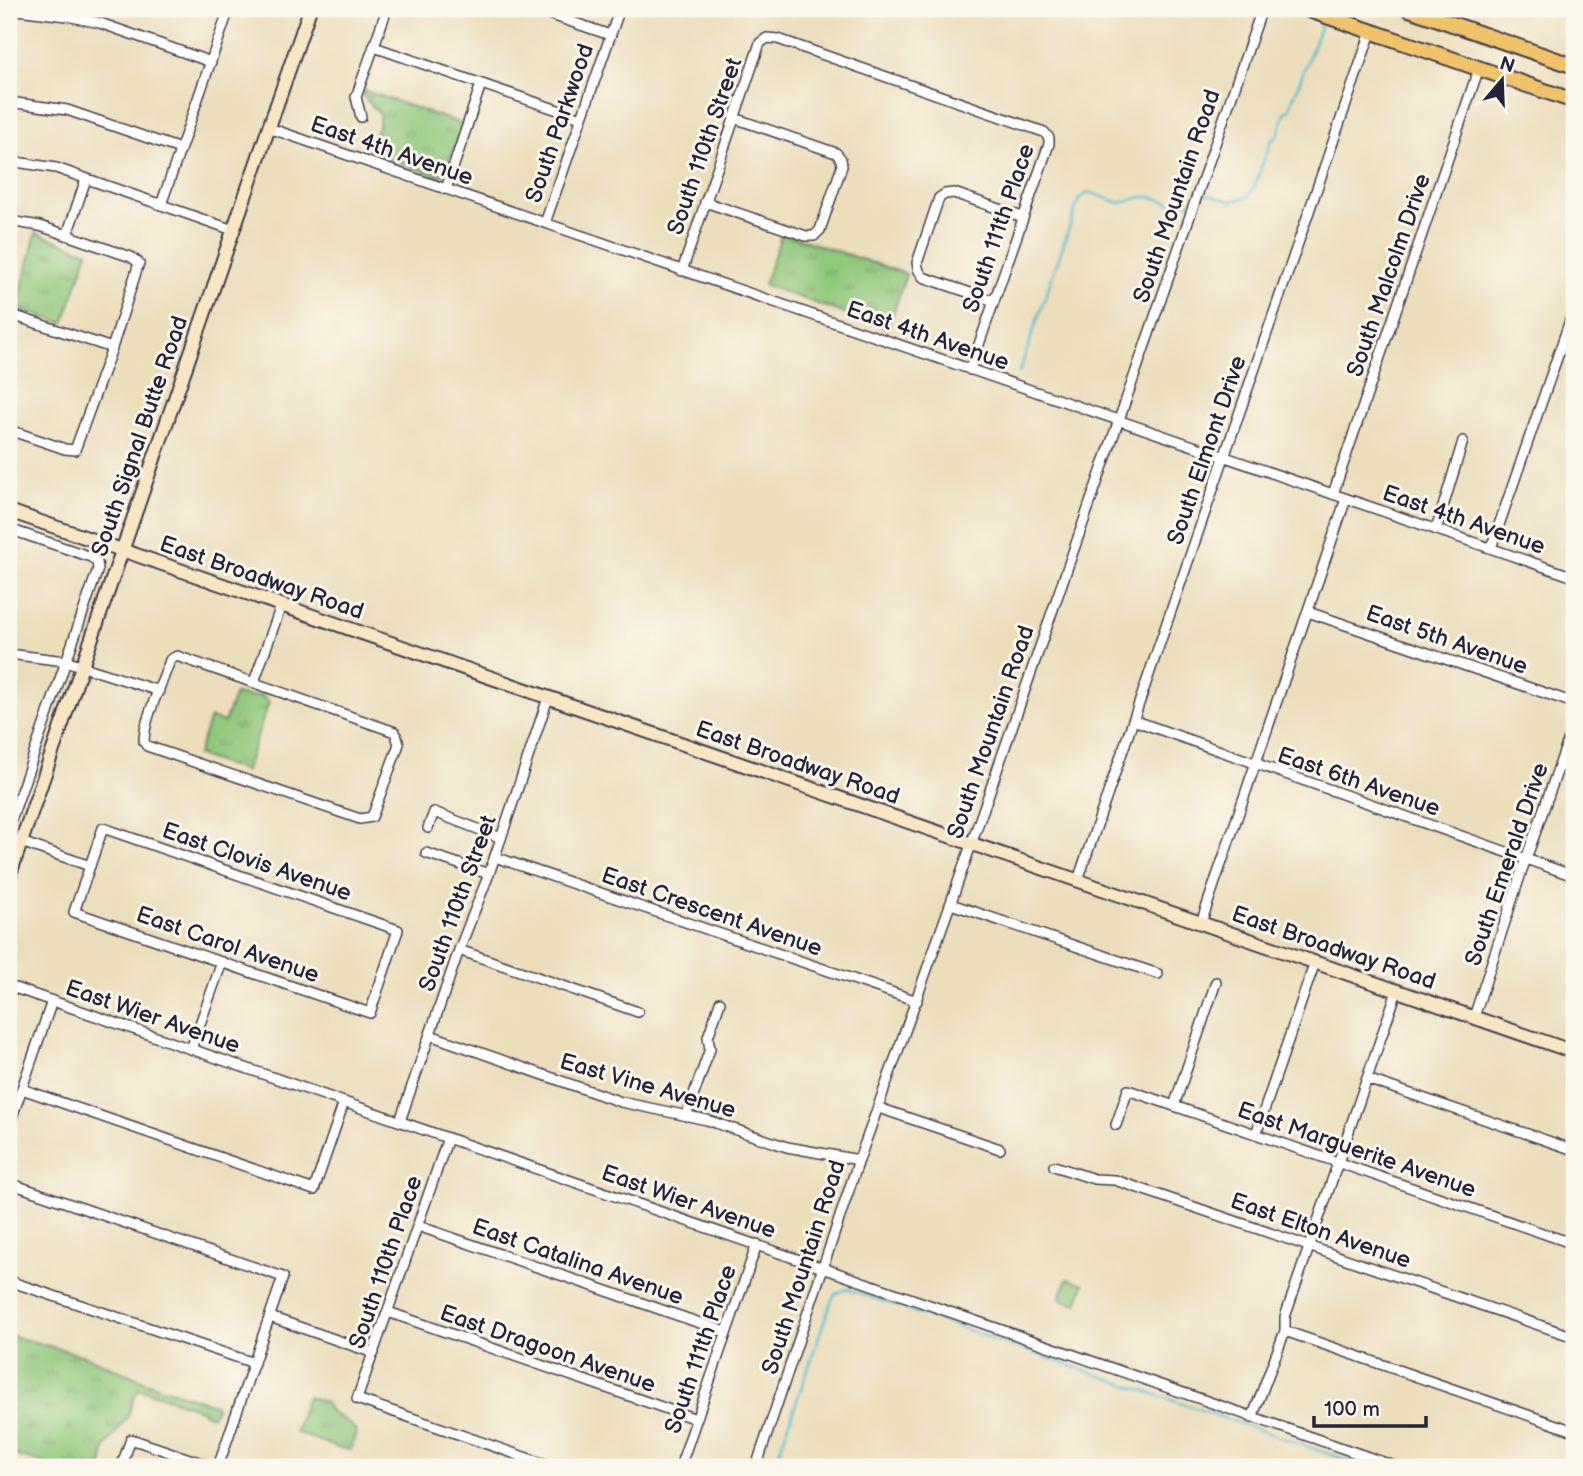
<svg xmlns="http://www.w3.org/2000/svg" width="1583" height="1476" font-family="'Balsamiq Sans',sans-serif">
<style>
.grass{fill:url(#grass-tufts);stroke:#59755c;stroke-width:2}
.pitch{fill:#90c87c;stroke:#59755c;stroke-width:2}
.lines{fill:none;stroke-linecap:round;stroke-linejoin:round}
.stream{stroke:#4eb9cb;stroke-width:2.5}
.minor-casing{stroke:#403e4e;stroke-width:12}
.secondary-casing{stroke:#403e4e;stroke-width:16}
.primary-casing{stroke:#403e4e;stroke-width:18}
.minor{stroke:#fff;stroke-width:9}
.secondary{stroke:#f9e7c3;stroke-width:12}
.primary{stroke:#f1c369;stroke-width:14}
.labels{text-anchor:middle;stroke-width:6;stroke-linejoin:round;paint-order:stroke}
.street-label{font-size:23px;fill:#22223b;stroke:#fbf7ec}
</style>
<defs>
<pattern id="grass-tufts" width="24" height="20" patternUnits="userSpaceOnUse" patternTransform="scale(1.75)"><rect width="24" height="20" fill="#90c87c"/><path d="M3 7l-1-3M5 7V3M7 7l1-3M15 17l-1-3M17 17v-4M19 17l1-3" fill="none" stroke="#75a267"/></pattern>
</defs>
<rect width="100%" height="100%" fill="#fbf7ec"/>
<filter id="ink" filterUnits="userSpaceOnUse"><feTurbulence type="fractalNoise" baseFrequency=".0143" numOctaves="2"/><feDisplacementMap in="SourceGraphic" scale="14" xChannelSelector="R" yChannelSelector="G"/><feConvolveMatrix kernelMatrix="1 2 1 2 8 2 1 2 1" color-interpolation-filters="sRGB"/></filter>
<filter id="wash" filterUnits="userSpaceOnUse"><feTurbulence type="fractalNoise" baseFrequency=".00686" numOctaves="4" result="noise"/><feDisplacementMap in="SourceGraphic" scale="28" xChannelSelector="R" yChannelSelector="G"/><feGaussianBlur stdDeviation="1.57" result="paint"/><feColorMatrix in="noise" values="0 0 0 0 0 0 0 0 0 0 0 0 0 0 0 0 0 1.4 0 .05"/><feComposite in="paint" operator="in"/></filter>
<g filter="url(#wash)">
<rect width="100%" height="100%" fill="#ecdebb"/>
<g class="grass">
<path d="M363,90L462,124L444,175L438,176L368,152L379,124V113L363,96Z"/>
<path d="M36,233L88,252L64,323L17,308Z"/>
<path d="M782,233L906,274L888,329L764,285Z"/>
<path d="M235,694L250,697L261,695L269,702L245,771L197,755L210,718L224,722Z"/>
<path d="M9,1335L85,1356L151,1384L216,1405V1411L211,1416L194,1407L139,1389L134,1397L128,1416L105,1448L102,1467H58L14,1455L9,1450Z"/>
<path d="M307,1396L326,1403C329,1416 349,1419 356,1431L351,1450L338,1448L295,1432Z"/>
</g>
<path class="pitch" d="M1067,1279L1084,1284L1077,1304L1060,1299Z"/>
<g class="lines">
<g class="stream">
<path d="M1201,197L1207,194L1232,201L1247,197L1253,190L1271,141L1278,135L1285,113L1289,110L1322,22"/>
<path d="M1019,373L1079,199L1089,192L1120,203L1142,197H1152L1180,206L1191,201"/>
<path d="M774,1467L831,1302L835,1294L847,1289L1367,1467"/>
</g>
</g>
</g>
<g filter="url(#ink)">
<g class="lines">
<defs>
<g id="minor">
<path d="M9,9L67,16L100,23L211,62"/>
<path d="M534,9L610,35"/>
<path d="M374,47L581,118"/>
<path d="M9,102L67,110L180,149"/>
<path d="M361,117L356,97L387,9"/>
<path d="M269,128L1574,577"/>
<path d="M9,161L56,168L233,230"/>
<path d="M446,189L481,84"/>
<path d="M705,202L806,236H814L820,230L842,166L841,159L836,153L734,118"/>
<path d="M161,205L229,9"/>
<path d="M9,221L40,226L131,257L139,263L112,348L75,450L65,449L9,430"/>
<path d="M545,223L618,14L616,9"/>
<path d="M67,235L86,179"/>
<path d="M682,271L760,43L767,38L778,39L1044,132L1049,138V144L970,370"/>
<path d="M994,301L923,277L919,271L917,263L939,198L945,194L954,193L1022,217"/>
<path d="M9,314L112,348"/>
<path d="M1333,494L1479,68"/>
<path d="M9,529L91,557L97,562L98,569L9,826"/>
<path d="M1436,530L1463,441"/>
<path d="M1491,548L1574,309"/>
<path d="M1308,612L1574,703"/>
<path d="M9,654L65,661L159,691"/>
<path d="M177,656L395,732L399,744L372,817L360,819L147,746L144,742C144,717 162,685 170,660Z"/>
<path d="M254,682L281,606"/>
<path d="M1133,720L1574,876"/>
<path d="M103,828L398,930L370,1013L74,912Z"/>
<path d="M428,828L434,812L501,838"/>
<path d="M21,842L90,866"/>
<path d="M426,853L489,874"/>
<path d="M495,857L917,1001"/>
<path d="M1078,880L1371,32"/>
<path d="M951,904L1158,974"/>
<path d="M1201,923L1346,499"/>
<path d="M459,950L638,1012"/>
<path d="M9,986L1397,1467"/>
<path d="M1474,1017L1522,870L1574,724"/>
<path d="M430,1035L621,1102L707,1120L787,1147L859,1160"/>
<path d="M191,1049L222,962"/>
<path d="M1367,1079L1574,1150"/>
<path d="M22,1089L314,1190L344,1102"/>
<path d="M1174,1106L1216,982"/>
<path d="M879,1108L1000,1149"/>
<path d="M686,1116L710,1049L708,1037L720,1002"/>
<path d="M400,1121L459,950L489,874L548,698"/>
<path d="M1116,1125L1128,1090L1574,1244"/>
<path d="M9,1126L52,1001"/>
<path d="M1256,1134L1315,962"/>
<path d="M448,1138L357,1399L553,1467"/>
<path d="M1054,1166L1094,1179L1115,1180L1574,1337"/>
<path d="M9,1183L283,1277L218,1467"/>
<path d="M418,1226L726,1332"/>
<path d="M9,1281L254,1363"/>
<path d="M388,1312L696,1419"/>
<path d="M270,1317L374,1353"/>
<path d="M1285,1331L1574,1431"/>
<path d="M1252,1418L1285,1331V1317L1397,991"/>
<path d="M121,1467L131,1439L213,1467"/>
<path d="M680,1467L757,1244"/>
<path d="M756,1467L859,1160L956,888L1262,9"/>
</g>
<g id="secondary">
<path d="M9,511L1574,1052"/>
<path d="M9,877L310,9"/>
</g>
<g id="primary">
<path d="M1306,9L1574,101"/>
<path d="M1409,9L1574,66"/>
</g>
</defs>
<use href="#minor" class="minor-casing"/>
<use href="#secondary" class="secondary-casing"/>
<use href="#primary" class="primary-casing"/>
<use href="#minor" class="minor"/>
<use href="#secondary" class="secondary"/>
<use href="#primary" class="primary"/>
</g>
</g>
<g class="labels">
<g class="street-label">
<text transform="translate(559 123) rotate(-71)" y="8">South Parkwood</text>
<text transform="translate(704 146) rotate(-71)" y="8">South 110th Street</text>
<text transform="translate(392 150) rotate(19)" y="8">East 4th Avenue</text>
<text transform="translate(1176 196) rotate(-71)" y="8">South Mountain Road</text>
<text transform="translate(998 228) rotate(-71)" y="8">South 111th Place</text>
<text transform="translate(1388 275) rotate(-71)" y="8">South Malcolm Drive</text>
<text transform="translate(928 335) rotate(19)" y="8">East 4th Avenue</text>
<text transform="translate(139 436) rotate(-71)" y="8">South Signal Butte Road</text>
<text transform="translate(1206 450) rotate(-71)" y="8">South Elmont Drive</text>
<text transform="translate(1464 519) rotate(19)" y="8">East 4th Avenue</text>
<text transform="translate(262 577) rotate(19)" y="8">East Broadway Road</text>
<text transform="translate(1447 639) rotate(19)" y="8">East 5th Avenue</text>
<text transform="translate(990 732) rotate(-71)" y="8">South Mountain Road</text>
<text transform="translate(798 762) rotate(19)" y="8">East Broadway Road</text>
<text transform="translate(1359 781) rotate(19)" y="8">East 6th Avenue</text>
<text transform="translate(257 861) rotate(19)" y="8">East Clovis Avenue</text>
<text transform="translate(1506 864) rotate(-71)" y="8">South Emerald Drive</text>
<text transform="translate(457 903) rotate(-70)" y="8">South 110th Street</text>
<text transform="translate(712 911) rotate(19)" y="8">East Crescent Avenue</text>
<text transform="translate(228 944) rotate(19)" y="8">East Carol Avenue</text>
<text transform="translate(1334 947) rotate(19)" y="8">East Broadway Road</text>
<text transform="translate(153 1016) rotate(19)" y="8">East Wier Avenue</text>
<text transform="translate(648 1085) rotate(16)" y="8">East Vine Avenue</text>
<text transform="translate(1357 1149) rotate(19)" y="8">East Marguerite Avenue</text>
<text transform="translate(689 1201) rotate(19)" y="8">East Wier Avenue</text>
<text transform="translate(1321 1230) rotate(19)" y="8">East Elton Avenue</text>
<text transform="translate(578 1261) rotate(19)" y="8">East Catalina Avenue</text>
<text transform="translate(385 1262) rotate(-71)" y="8">South 110th Place</text>
<text transform="translate(803 1267) rotate(-72)" y="8">South Mountain Road</text>
<text transform="translate(548 1348) rotate(19)" y="8">East Dragoon Avenue</text>
<text transform="translate(700 1349) rotate(-71)" y="8">South 111th Place</text>
</g>
</g>
<rect width="1583" height="1476" fill="none" stroke="#fbf7ec" stroke-width="35"/>
<g transform="translate(1502 80) rotate(19)" stroke="#fbf7ec" stroke-width="5" paint-order="stroke">
<path d="M0-5L12 26L0 18L-12 26Z" fill="#22223b"/>
<text y="-10" font-size="19" font-weight="bold" text-anchor="middle" fill="#22223b">N</text>
</g>
<path d="M1314 1416v10h112v-10" fill="none" stroke="#22223b" stroke-width="3.5"/>
<text x="1324" y="1416" font-size="21" fill="#22223b" stroke="#fbf7ec" stroke-width="5" paint-order="stroke">100 m</text>
</svg>
